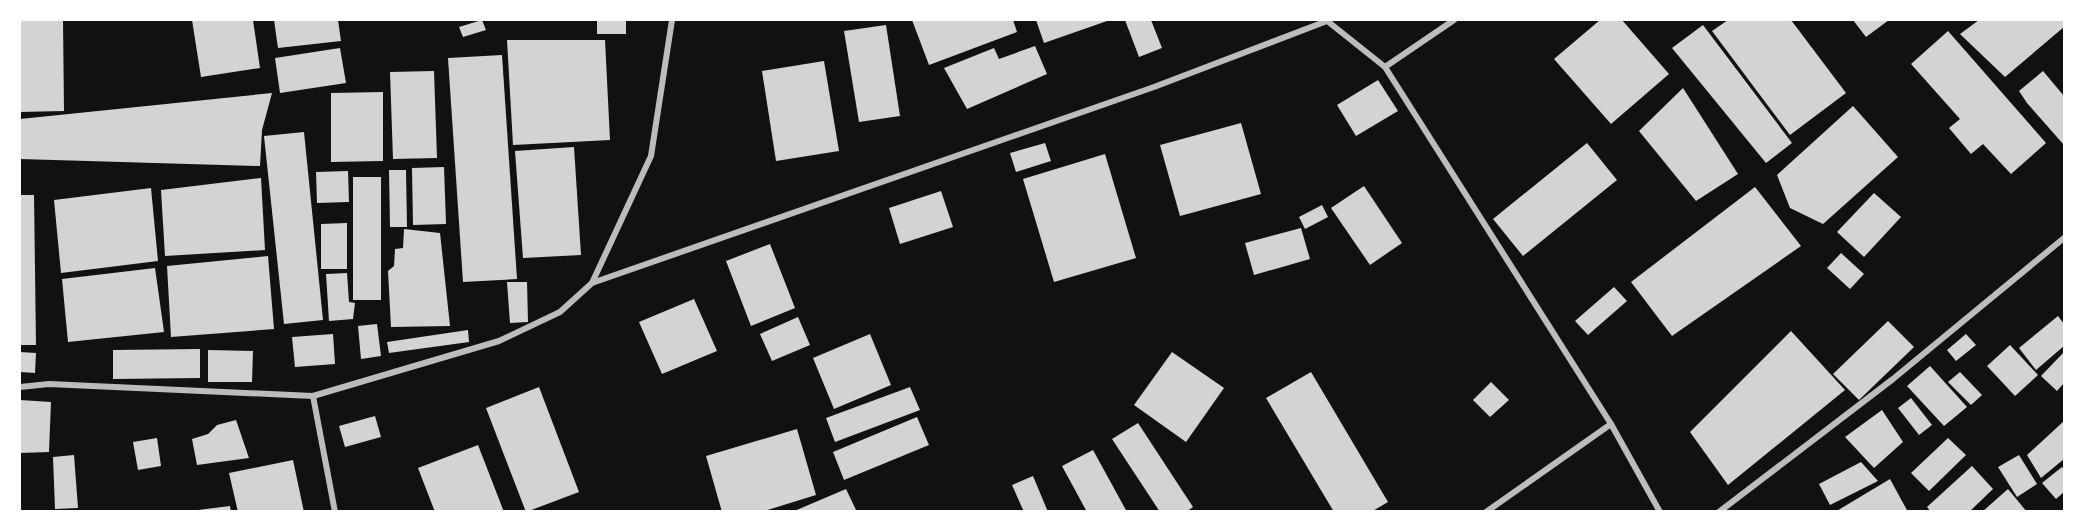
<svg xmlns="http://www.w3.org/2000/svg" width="2084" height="531" font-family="'Titillium Web',sans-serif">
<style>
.building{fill:#d3d3d3}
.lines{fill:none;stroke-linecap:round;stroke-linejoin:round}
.minor{stroke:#bcbcbc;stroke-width:6}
</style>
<rect width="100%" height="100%" fill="#111"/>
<g class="building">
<path d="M20,20H63L64,111L20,112Z"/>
<path d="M192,20H253L260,68L201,77Z"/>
<path d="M274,20H338L341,41L278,48Z"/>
<path d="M482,20L486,30L463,37L459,27Z"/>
<rect x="597" y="20" width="29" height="14"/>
<path d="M912,20H1013L1017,32L929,65Z"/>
<path d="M1036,20H1110L1044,43Z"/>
<path d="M1125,20H1151L1162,48L1139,57Z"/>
<path d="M1600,20H1622L1669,74L1611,124L1554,59Z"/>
<path d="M1728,20H1791L1846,93L1790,135L1712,31Z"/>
<path d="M1853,20H1889L1866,37Z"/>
<path d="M1979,20H2064V27L2005,77L1960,34Z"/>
<path d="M886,25L900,116L859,122L844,31Z"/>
<path d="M1703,25L1792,143L1766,163L1672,48Z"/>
<path d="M1948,31L2046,143L2011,174L1983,144L1971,154L1949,128L1960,119L1911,64Z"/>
<path d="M507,40H605L610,140L513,145Z"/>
<path d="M1035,46L1047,74L967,109L944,68L994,48L999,59Z"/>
<path d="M340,48L346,83L280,93L275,58Z"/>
<path d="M502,55L517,279L463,282L448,58Z"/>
<path d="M824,61L839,151L776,161L762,71Z"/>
<path d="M434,71L437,158L393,159L390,72Z"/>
<path d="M2043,71L2064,96V145L2027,103L2019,91Z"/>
<path d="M1378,80L1398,111L1356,136L1337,105Z"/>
<path d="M1683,88L1738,174L1696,201L1639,131Z"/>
<path d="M383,92V161L331,162V93Z"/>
<path d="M272,93L262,130L260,166L20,159V119Z"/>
<path d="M1853,106L1898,157L1823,224L1790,208L1777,175Z"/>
<path d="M1241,123L1261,194L1180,216L1160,145Z"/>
<path d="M304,132L323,320L284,324L264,136Z"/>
<path d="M1045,143L1051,161L1016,172L1010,153Z"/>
<path d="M1587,143L1617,180L1523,256L1493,219Z"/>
<path d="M574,147L581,255L523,258L515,151Z"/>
<path d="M1105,154L1136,258L1054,282L1023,179Z"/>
<path d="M444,167L446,224L413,225L412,168Z"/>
<path d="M389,170H406L407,227H390Z"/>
<path d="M348,171L349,202L317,203L316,172Z"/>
<rect x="353" y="177" width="28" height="123"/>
<path d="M261,178L265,250L165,256L161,190Z"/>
<path d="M1364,186L1402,243L1370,265L1331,208Z"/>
<path d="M1755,187L1801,246L1672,336L1631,282Z"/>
<path d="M151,188L158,261L61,273L54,200Z"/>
<path d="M941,191L953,227L900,244L889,208Z"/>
<path d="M1874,193L1901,217L1864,257L1837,232Z"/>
<path d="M20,195H34L36,345H20Z"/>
<path d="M1322,205L1328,217L1305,229L1299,217Z"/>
<path d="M347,223V269H321V224Z"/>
<path d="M1301,228L1310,259L1254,275L1245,243Z"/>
<path d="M404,229L440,233L450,326L391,327L388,271L394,266L395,249L403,248Z"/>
<path d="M770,244L795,308L751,326L726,261Z"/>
<path d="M1841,253L1864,274L1850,289L1827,268Z"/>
<path d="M268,256L274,329L171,337L167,266Z"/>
<path d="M155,268L164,332L68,342L62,279Z"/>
<path d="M347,273L349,302L355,303L353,319L329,321L326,274Z"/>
<path d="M507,282H527L528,322L510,323Z"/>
<path d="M1614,287L1627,301L1588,335L1575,321Z"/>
<path d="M694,299L717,351L662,374L639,322Z"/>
<path d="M2058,316L2064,324V346L2036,370L2019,348Z"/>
<path d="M798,317L810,345L772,361L760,334Z"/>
<path d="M1888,321L1914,347L1859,400L1833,374Z"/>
<path d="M377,324L381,356L361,359L358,326Z"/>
<path d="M468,330L469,342L389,353L387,342Z"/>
<path d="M1791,331L1845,390L1728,485L1690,432Z"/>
<path d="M333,334L335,364L295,367L292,337Z"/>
<path d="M870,334L891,385L834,409L813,358Z"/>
<path d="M1966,334L1976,345L1956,361L1947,350Z"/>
<path d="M2010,345L2038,375L2015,396L1987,366Z"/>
<path d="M200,349V378L113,379V350Z"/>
<path d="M208,350L253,351L252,382H208Z"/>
<path d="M20,352L36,353L35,373L20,372Z"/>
<path d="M1172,352L1224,388L1186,442L1134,405Z"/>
<path d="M2064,352V383L2057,391L2041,376Z"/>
<path d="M1930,366L1967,407L1944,426L1907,386Z"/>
<path d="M1311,372L1388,502L1371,512H1334L1266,398Z"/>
<path d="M1960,372L1982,395L1971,405L1948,382Z"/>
<path d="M1491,382L1509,400L1490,417L1473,400Z"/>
<path d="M539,387L579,492L526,512L486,408Z"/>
<path d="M910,387L920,410L835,442L826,418Z"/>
<path d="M1911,398L1932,425L1919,435L1898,408Z"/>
<path d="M20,400L51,402L49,452L20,453Z"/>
<path d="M1882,410L1903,442L1874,468L1845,437Z"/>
<path d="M375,416L381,437L345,447L339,426Z"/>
<path d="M917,417L929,445L844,480L833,452Z"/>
<path d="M236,420L249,458L197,465L192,439L208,434L217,425Z"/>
<path d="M2064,421V459L2041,478L2027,455Z"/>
<path d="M1138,423L1193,507L1186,512H1160L1112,439Z"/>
<path d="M797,429L816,495L761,512H722L706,456Z"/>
<path d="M157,438L161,466L138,470L133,442Z"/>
<path d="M1948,438L1966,455L1929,491L1911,473Z"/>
<path d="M478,445L504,512H435L418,468Z"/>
<path d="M1093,450L1127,512H1087L1062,466Z"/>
<path d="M74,455L78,508L55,509L53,457Z"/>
<path d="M2019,455L2037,484L2017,497L1998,467Z"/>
<path d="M293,460L304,512H238L229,473Z"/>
<path d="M1861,462L1878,481L1830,505L1819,484Z"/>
<path d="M1972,466L1993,489L1969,512H1931L1927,507Z"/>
<path d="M2062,467L2064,470V492L2056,499L2042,483Z"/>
<path d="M1033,476L1048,512H1024L1012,485Z"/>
<path d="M1890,479L1908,512H1835Z"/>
<path d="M846,489L857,512H792Z"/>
<path d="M2008,489L2027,512H1982Z"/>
<path d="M230,506L231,512H198V510Z"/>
</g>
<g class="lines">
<g class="minor">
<path d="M1326,20L1385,67L1611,424L1660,512"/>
<path d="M1385,67L1454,20"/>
<path d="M592,283L1154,87L1327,21"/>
<path d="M20,387L49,384L313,396L499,341L560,312L592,283L651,156L672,20"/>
<path d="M313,396L335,512"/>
<path d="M1486,512L1611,424"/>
<path d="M1719,512L1893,379L2064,238"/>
</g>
</g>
<rect width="2084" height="531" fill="none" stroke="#ffffff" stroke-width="42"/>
</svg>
